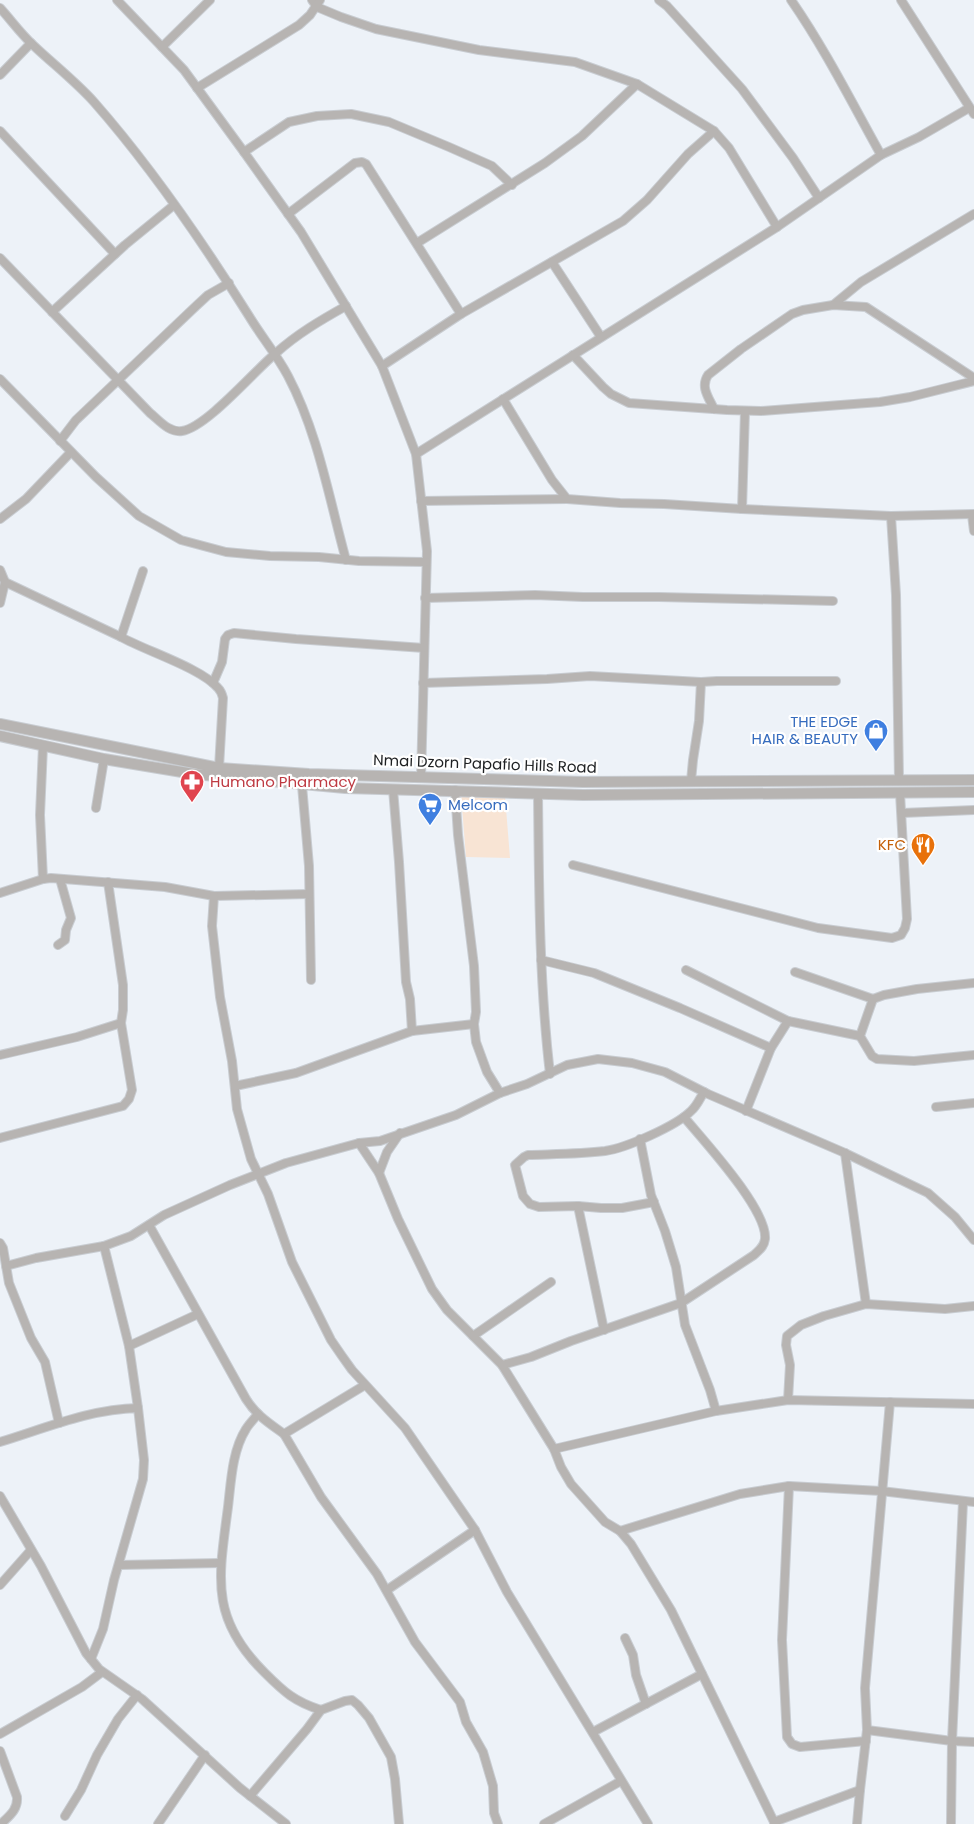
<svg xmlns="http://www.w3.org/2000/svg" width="974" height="1824" font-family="Poppins,sans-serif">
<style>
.commercial{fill:#f8e4d4}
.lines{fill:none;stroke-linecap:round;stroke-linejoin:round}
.minor-casing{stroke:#c8ccd1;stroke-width:10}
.tertiary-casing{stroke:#c8ccd1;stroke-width:12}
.minor{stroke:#b7b4b2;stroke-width:8}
.tertiary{stroke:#b7b4b2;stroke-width:10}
.labels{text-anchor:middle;stroke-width:4.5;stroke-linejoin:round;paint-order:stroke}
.shop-label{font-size:15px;fill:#366cbe;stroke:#fff;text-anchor:end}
.street-label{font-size:15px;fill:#1e2022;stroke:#fff}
.health-label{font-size:15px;fill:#be3a42;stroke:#fff;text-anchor:start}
.food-label{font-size:15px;fill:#c56008;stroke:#fff;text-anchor:end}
</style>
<rect width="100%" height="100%" fill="#edf2f8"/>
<path class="commercial" d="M461,794L505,796L510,858L466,857Z"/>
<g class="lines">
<defs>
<g id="minor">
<path d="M117,0L184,70L244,152L301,232L382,366L416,454L427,551L421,778"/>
<path d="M312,0L317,7L341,17L376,29L479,50L575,62L637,84L714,131L729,148L777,227"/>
<path d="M659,0L667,6L742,89L793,158L819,198"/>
<path d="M791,0C825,49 852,103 881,155"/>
<path d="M901,0L974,114"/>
<path d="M0,8C11,20 21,34 33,45C53,64 75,81 94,102C152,168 202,241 249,316C261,336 277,355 288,376C318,433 329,498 346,560"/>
<path d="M162,47L210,0"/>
<path d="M0,75L31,43"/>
<path d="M197,88L299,25L310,15L320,0"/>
<path d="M0,131L115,254"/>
<path d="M244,152L289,122L317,116L351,114L389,122L449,147L492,166L512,185"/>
<path d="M288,214L355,163L362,162L366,164L461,314"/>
<path d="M417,243L545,163L582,136L637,84"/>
<path d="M0,258L150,413C159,420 169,433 182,431C207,427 255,370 276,353C297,334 321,320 346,306"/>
<path d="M552,262L601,337"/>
<path d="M833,305L861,282L974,214"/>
<path d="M52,312L125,245L174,205"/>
<path d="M573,355L603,387L611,394L629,403L727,410L761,411L880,402L910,397L974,381"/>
<path d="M382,366L461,314L623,221L647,200L688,154L714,131"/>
<path d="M0,379L96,477L139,516L181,540L226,552L270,556L319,557L359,561L426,562"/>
<path d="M503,399L552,480L567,499L620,503L664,504L742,509L891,516L974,514"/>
<path d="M714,409C709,398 700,387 708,375L741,349L792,314L803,310L833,305L866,307L974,378"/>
<path d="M60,441L76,420L196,306L208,295L229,283"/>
<path d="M416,454L777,227L881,155L919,137L969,108"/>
<path d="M421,501L567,499"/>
<path d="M742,509L745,411"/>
<path d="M972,515L974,531"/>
<path d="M891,516L896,595L899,780"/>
<path d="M0,519L26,499L71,452"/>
<path d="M0,570L5,582L0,603"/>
<path d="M143,571L121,637C146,651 201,668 218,688C221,691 222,694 223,698L219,768"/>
<path d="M5,582L121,637"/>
<path d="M425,598L535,595L583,597H659L833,601"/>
<path d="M213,683L222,662L225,639L228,635L234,633L296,639L424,648"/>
<path d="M423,683L547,679L590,676L701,682L717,681H836"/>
<path d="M301,774L309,866L311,980"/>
<path d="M691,781L693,760L699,721L701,682"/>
<path d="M393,789L399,862L406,982L410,999L412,1031"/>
<path d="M455,790L458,835L474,966L476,1012L474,1024L476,1042L487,1072L500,1093"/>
<path d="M538,793C539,886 539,980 550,1074"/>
<path d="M96,808L104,759"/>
<path d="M902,813L974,810"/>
<path d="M573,865L818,928L892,938L901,935L905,928L907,919L900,793"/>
<path d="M43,879L40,815L43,746"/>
<path d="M0,893L43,879L51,878L165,887L214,896L309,894"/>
<path d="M214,896L212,926L220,997L232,1061L237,1109L251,1159L268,1194L292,1262L331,1340L342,1356L352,1370L405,1428L475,1530L507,1592L648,1824"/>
<path d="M58,945L65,940L66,930L71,918L60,879"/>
<path d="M541,960L594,973L680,1008L771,1048"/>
<path d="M686,970L788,1021L860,1036"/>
<path d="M795,972L873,999"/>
<path d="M974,983L917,989L884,995L873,999L860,1036L872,1056L877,1059L914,1061L974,1055"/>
<path d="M0,1055L77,1037L121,1023"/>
<path d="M235,1086L296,1073L412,1031L474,1024"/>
<path d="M936,1107L974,1103"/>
<path d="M746,1111L771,1048L788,1021"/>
<path d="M0,1138L123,1106L129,1099L132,1090L121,1023L123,1010V985L108,882"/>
<path d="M640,1139L651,1195L665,1231L676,1267L685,1325L710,1390L716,1411"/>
<path d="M359,1143L379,1173L398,1219L432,1289L447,1310L502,1365L554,1449L561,1467L571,1484L605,1522L620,1531L631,1544L671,1610L775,1824"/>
<path d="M845,1153L866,1304"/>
<path d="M379,1173L387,1152L400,1133"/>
<path d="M654,1202L622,1208H601L578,1206L539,1207L530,1204L523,1196L515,1165L524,1157L528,1155C554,1154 580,1154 605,1151C626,1148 676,1126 691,1111C697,1106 700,1098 704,1092"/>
<path d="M578,1206L604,1330"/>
<path d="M149,1225L246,1399C256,1415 269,1423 284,1434L365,1385"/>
<path d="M0,1243L3,1248L9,1283L31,1338L45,1362L59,1423"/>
<path d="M104,1246L129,1346L138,1408"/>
<path d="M6,1266L36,1258L104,1246L131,1236L164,1215L230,1185L286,1163L359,1143L380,1141L456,1115L500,1093L527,1084L567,1065L598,1059L632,1063L665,1072L708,1094L845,1153L928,1193L955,1217L974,1240"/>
<path d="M473,1336L551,1282"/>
<path d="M129,1346L198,1314"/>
<path d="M502,1365L531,1357L571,1341L681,1303L754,1255C759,1250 764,1247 765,1239C768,1210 703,1140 684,1117"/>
<path d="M788,1400L790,1365L786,1345L787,1336L801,1325L824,1316L866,1304L945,1309L974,1306"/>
<path d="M258,1414C254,1419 249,1424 246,1429C232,1451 231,1482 228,1507C219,1577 209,1618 265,1673C284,1692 295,1702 321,1710"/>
<path d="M284,1434L321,1497L377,1574L415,1642L460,1702L466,1722L483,1752L493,1786L494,1813L498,1824"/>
<path d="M0,1442C46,1428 90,1409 138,1408L144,1460L143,1479L114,1580L103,1629L91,1659"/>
<path d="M554,1449L716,1411L788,1400L974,1404"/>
<path d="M789,1486L782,1640L787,1737L792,1744L800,1747L866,1741"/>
<path d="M0,1496L41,1566L86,1653L99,1669L142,1699L240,1788L286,1824"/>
<path d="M620,1531L740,1494L789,1486L881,1491L974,1502"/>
<path d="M119,1565L221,1563"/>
<path d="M0,1585L31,1550"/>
<path d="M387,1590L475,1530"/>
<path d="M625,1638L633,1655L636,1675L646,1704"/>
<path d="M867,1730L952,1741L974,1742"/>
<path d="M593,1732L702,1674"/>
<path d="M0,1734L82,1687L102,1672"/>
<path d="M0,1751L17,1797C18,1810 9,1816 1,1824"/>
<path d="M250,1796L307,1729L321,1710L345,1701L352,1700L358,1705L369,1718L391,1757L395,1779L399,1824"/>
<path d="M65,1816L81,1790L97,1755L118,1719L137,1695"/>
<path d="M774,1822L860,1790"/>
<path d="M158,1824L205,1755"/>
<path d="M544,1824L621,1781"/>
<path d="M857,1824L860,1790L867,1730L865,1688L890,1402"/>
<path d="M951,1824L952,1741L963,1502"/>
</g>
<g id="tertiary">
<path d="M0,724L219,768L309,774L583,782L974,780"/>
<path d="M0,736L104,759L194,774L345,788L583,795L974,792"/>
</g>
</defs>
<use href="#minor" class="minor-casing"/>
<use href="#tertiary" class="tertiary-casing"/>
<use href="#minor" class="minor"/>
<use href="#tertiary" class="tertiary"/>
</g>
<defs>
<symbol id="shop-pin" viewBox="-11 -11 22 30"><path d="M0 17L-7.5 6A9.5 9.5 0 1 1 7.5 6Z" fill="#3f7fe0" stroke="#fff"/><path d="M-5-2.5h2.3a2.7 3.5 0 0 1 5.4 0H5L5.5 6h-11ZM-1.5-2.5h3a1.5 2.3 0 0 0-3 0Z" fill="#fff"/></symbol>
<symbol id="pharmacy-pin" viewBox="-11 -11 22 30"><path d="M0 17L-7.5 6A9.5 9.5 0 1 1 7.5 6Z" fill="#e0444e" stroke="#fff"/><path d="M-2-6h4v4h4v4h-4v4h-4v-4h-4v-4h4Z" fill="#fff"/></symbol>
<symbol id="supermarket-pin" viewBox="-11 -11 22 30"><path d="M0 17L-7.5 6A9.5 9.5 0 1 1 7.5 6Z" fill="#3f7fe0" stroke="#fff"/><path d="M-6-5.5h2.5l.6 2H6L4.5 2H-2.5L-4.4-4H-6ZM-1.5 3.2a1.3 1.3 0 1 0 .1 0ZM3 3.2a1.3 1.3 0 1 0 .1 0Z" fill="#fff"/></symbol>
<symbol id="restaurant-pin" viewBox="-11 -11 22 30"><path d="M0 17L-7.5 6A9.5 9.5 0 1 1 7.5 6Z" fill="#e8710a" stroke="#fff"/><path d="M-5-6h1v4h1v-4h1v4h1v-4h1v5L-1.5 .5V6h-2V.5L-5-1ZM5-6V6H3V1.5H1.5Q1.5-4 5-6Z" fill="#fff"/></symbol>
</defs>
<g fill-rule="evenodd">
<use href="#shop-pin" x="862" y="717" width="28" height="38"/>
<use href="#pharmacy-pin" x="178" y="768" width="28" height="38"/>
<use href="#supermarket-pin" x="416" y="791" width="28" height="38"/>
<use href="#restaurant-pin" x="909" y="831" width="28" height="38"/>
</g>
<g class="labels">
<g class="shop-label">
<text x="858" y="727">THE EDGE<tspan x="858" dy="17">HAIR &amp; BEAUTY</tspan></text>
<text x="448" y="810" text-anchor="start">Melcom</text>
</g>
<g class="street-label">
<text transform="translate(485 764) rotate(2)" y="5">Nmai Dzorn Papafio Hills Road</text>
</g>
<g class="health-label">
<text x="210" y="787">Humano Pharmacy</text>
</g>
<g class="food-label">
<text x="906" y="850">KFC</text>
</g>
</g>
</svg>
